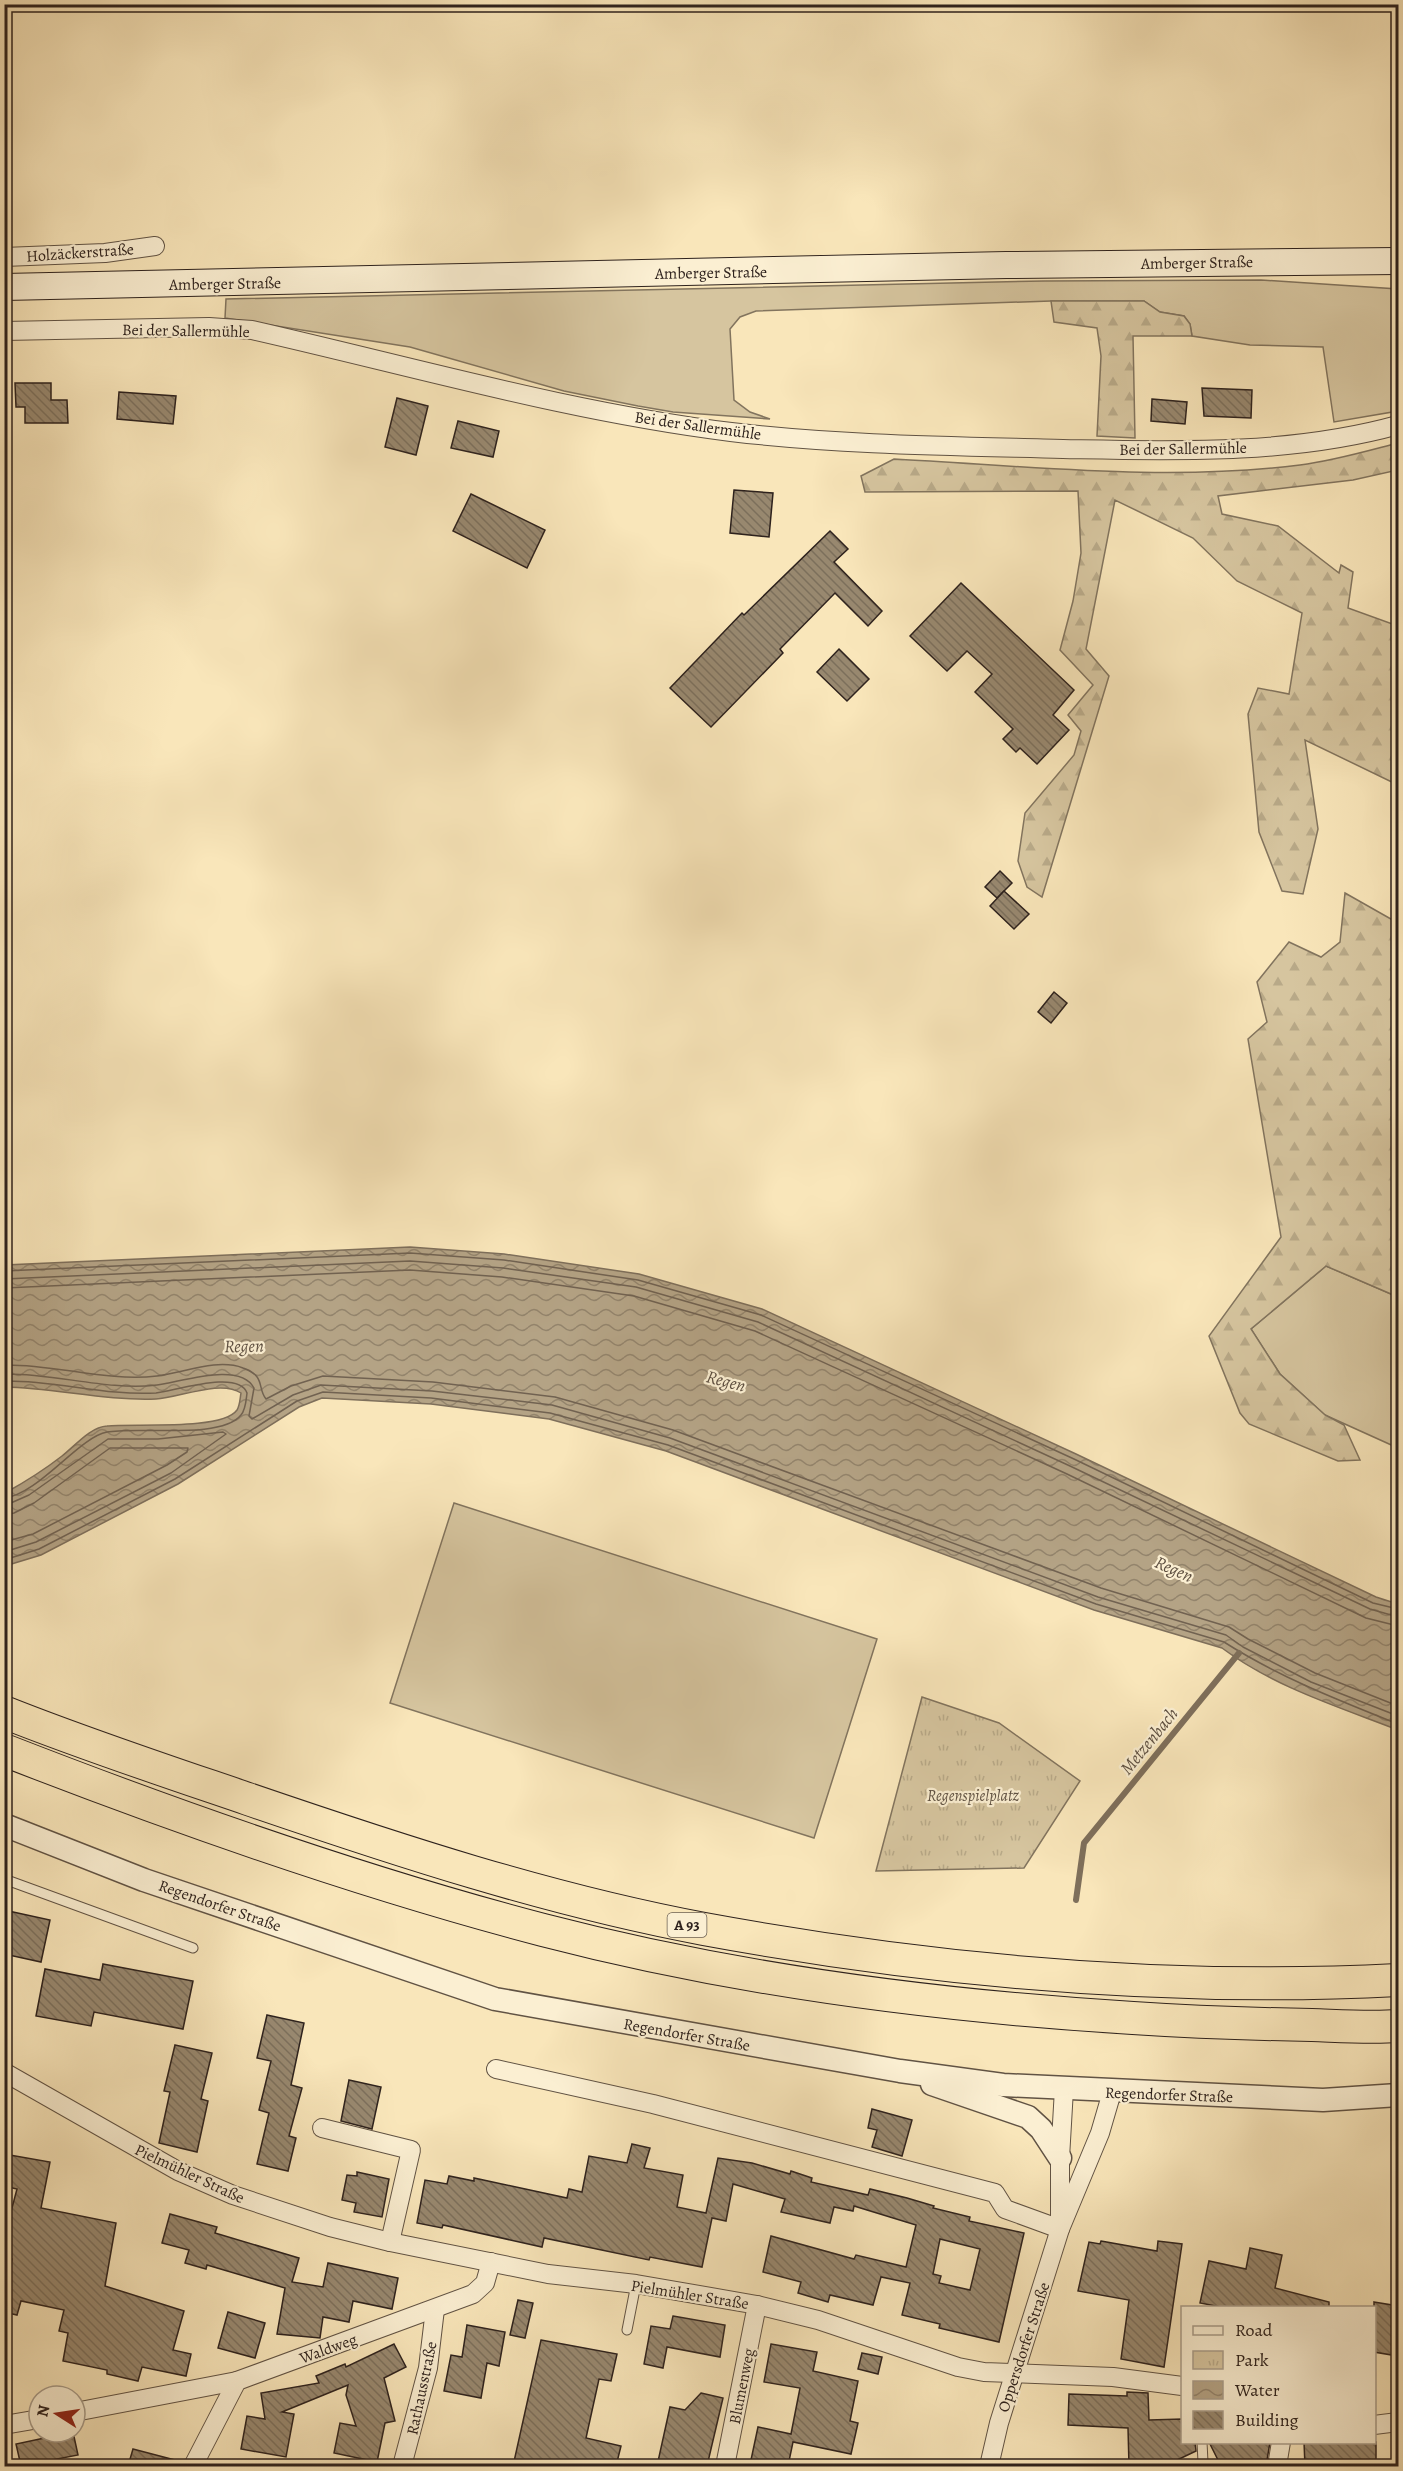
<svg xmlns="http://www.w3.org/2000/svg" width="1403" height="2471" font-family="Alegreya,serif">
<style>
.green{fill:#d6c59f;stroke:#82745e;stroke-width:1.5}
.forest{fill:url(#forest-firs);stroke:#82745e;stroke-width:1.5}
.park{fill:url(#park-tufts);stroke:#82745e;stroke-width:1.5}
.water{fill:url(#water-waves);stroke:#7e6f5b;stroke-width:1.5}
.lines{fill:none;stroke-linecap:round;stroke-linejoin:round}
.shore{stroke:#716251;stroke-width:1.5}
.stream{stroke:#7e6f5b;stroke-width:6}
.building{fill:url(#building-back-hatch);stroke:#2e221d;stroke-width:1.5;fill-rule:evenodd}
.service-casing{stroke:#615344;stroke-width:11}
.minor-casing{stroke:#615344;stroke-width:20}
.tertiary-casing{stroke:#615344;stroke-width:25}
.secondary-casing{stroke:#2e221d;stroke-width:28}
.motorway-casing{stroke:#2e221d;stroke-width:34}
.service{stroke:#fbefd2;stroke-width:9}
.minor{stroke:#fbefd2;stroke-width:18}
.tertiary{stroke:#fbefd2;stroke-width:22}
.secondary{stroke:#fbefd2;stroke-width:26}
.motorway{stroke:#f9e6ba;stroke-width:32}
.labels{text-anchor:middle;stroke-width:4.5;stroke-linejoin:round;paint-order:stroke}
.shield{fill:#fbefd2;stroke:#6c6053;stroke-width:1.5}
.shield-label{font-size:15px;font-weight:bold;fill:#2e221d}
.street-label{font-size:16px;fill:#2e221d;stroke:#fbefd2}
.park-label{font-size:16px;font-style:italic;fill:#605344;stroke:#fbefd2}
.water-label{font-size:18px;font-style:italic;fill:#5d4f41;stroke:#fbefd2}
</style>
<defs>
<pattern id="forest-firs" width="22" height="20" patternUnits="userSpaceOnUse" patternTransform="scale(1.5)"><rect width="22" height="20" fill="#d6c59f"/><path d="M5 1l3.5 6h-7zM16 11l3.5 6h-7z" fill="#b8a988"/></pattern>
<pattern id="park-tufts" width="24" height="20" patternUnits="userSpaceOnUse" patternTransform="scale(1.5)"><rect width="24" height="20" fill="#d6c59f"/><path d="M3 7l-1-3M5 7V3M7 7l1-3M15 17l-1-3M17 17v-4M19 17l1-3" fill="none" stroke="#b8a988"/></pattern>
<pattern id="water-waves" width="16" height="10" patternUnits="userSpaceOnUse" patternTransform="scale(1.5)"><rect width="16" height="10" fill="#b4a385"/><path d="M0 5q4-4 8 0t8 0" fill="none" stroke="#93846c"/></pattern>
<pattern id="building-back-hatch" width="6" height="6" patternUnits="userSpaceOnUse" patternTransform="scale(1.5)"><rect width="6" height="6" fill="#98886f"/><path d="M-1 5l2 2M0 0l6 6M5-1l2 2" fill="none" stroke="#7c6f5b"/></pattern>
</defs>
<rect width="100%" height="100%" fill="#f9e6ba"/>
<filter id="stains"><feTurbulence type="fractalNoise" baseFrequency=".00333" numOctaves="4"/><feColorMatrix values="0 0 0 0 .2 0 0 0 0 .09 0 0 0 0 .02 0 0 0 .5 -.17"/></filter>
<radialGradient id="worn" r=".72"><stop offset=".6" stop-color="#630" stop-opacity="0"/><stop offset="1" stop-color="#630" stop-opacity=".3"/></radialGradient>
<g class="green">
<path d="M1261,280L1398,289V411L1334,422L1323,347L1250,345L1192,336L1190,324L1184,316L1160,312L1144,301H1051L756,311L740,317L730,329L734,400L750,412L770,419L673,412L638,406L564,391L410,347L225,318L226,299L1044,281Z"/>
<path d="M1326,1266L1398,1297V1448L1325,1415L1280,1374L1251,1329Z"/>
<path d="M454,1503L877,1639L814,1838L390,1703Z"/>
</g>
<g class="forest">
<path d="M1051,301H1144L1160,312L1184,316L1190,324L1192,336H1133L1135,438L1097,436L1101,356L1097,328L1054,322Z"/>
<path d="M1398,443V470L1353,480L1218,496L1222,514L1278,526L1339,573L1341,565L1353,572L1348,608L1398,626V785L1305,740L1318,829L1303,894L1282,891L1259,832L1248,714L1258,688L1289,694L1302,613L1237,581L1193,538L1115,500L1086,649L1109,676L1042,897L1027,887L1018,861L1025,813L1074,755L1081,731L1068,715L1093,685L1060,650L1073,601L1081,553L1078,491L865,492L861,476L894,459C1029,466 1166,482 1300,465C1333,461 1367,451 1398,443Z"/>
<path d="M1345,893L1398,923V1297L1326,1266L1251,1329L1280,1374L1325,1415L1344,1425L1360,1460L1338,1461L1249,1424L1240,1413L1209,1336L1281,1237L1248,1039L1267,1022L1257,982L1289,942L1321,957L1340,942Z"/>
</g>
<path class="park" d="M922,1697L999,1723L1080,1781L1024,1868L876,1871Z"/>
<path class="water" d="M410,1247L504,1254L639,1274L762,1309L1076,1454L1376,1597L1398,1604V1730C1339,1707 1274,1687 1222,1648L1094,1610L666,1451L549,1419L431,1404L322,1398L299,1407L178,1484L41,1555L5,1566V1493C25,1482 44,1470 62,1456C75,1446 90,1427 107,1426C132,1423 222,1431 237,1410C240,1405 240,1398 241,1393C220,1379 179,1398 156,1399C105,1401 55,1388 5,1387V1265Z"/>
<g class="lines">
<g class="shore">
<path d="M4,1271L410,1253L504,1260L638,1280L761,1315L1074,1459L1373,1603L1398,1609"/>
<path d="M4,1279L410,1261L503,1268L636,1287L758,1322L1070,1466L1370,1609L1398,1617"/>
<path d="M4,1288L410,1270L502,1277L634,1296L755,1331L1067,1474L1366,1618L1398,1626"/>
<path d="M4,1365C55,1364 106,1382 157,1376C183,1373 217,1358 243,1368C266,1376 257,1388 266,1399L291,1386L323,1376L433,1382L555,1397L673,1430L1101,1588L1229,1627L1248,1639L1315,1673L1398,1706"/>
<path d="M4,1374C55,1373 107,1391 157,1385C181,1382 240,1361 254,1388L249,1416L252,1419L293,1395L321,1385L432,1391L552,1405L670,1438L1098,1597L1226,1635L1243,1647L1311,1682L1398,1716"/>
<path d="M4,1381C55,1380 105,1396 156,1393C175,1391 239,1369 247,1393C246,1400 246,1409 241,1415C221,1440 137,1426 107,1432C79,1437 38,1495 4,1498"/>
<path d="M4,1506L29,1495L108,1439H158L223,1432L226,1434L171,1473L36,1542L4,1552"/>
<path d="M4,1515L14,1513L34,1503L110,1448H188L187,1452L167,1465L33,1534L4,1542"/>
<path d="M4,1560L39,1549L175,1479L297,1401L323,1392L431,1398L550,1413L668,1445L1096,1604L1224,1642C1279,1677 1338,1700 1398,1724"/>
</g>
<path class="stream" d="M1076,1900L1084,1843L1239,1653"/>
</g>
<g class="building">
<path d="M15,383H51V400H67L68,423H25V407H16Z"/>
<path d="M1202,388L1252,390L1251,418L1204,416Z"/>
<path d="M119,392L176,396L173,424L117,419Z"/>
<path d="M397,398L428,406L416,455L385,447Z"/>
<path d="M1152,399L1187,402L1185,424L1151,421Z"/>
<path d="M458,421L499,431L493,457L451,448Z"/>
<path d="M734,490L773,493L769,537L730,533Z"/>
<path d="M471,494L545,530L527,568L453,531Z"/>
<path d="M830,531L848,549L834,562L882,611L868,626L835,593L780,649L783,653L711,727L670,688L742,613L744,615Z"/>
<path d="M961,583L1074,690L1053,715L1069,730L1037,764L1020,748L1016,752L1003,739L1013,729L975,692L992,674L967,651L947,671L910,636Z"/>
<path d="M839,649L869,679L847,701L817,672Z"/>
<path d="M1000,871L1012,883L997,898L985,887Z"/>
<path d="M1004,891L1029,914L1014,929L990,906Z"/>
<path d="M1054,992L1067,1003L1051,1023L1038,1012Z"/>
<path d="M4,1910L50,1920L41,1962L4,1954Z"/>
<path d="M103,1964L193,1981L183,2029L94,2012L91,2026L36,2016L45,1969L100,1980Z"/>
<path d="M267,2015L304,2023L291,2085L302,2088L289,2136L296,2138L288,2171L257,2164L269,2113L259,2110L271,2061L257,2058Z"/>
<path d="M175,2045L212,2053L201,2099L208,2101L197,2152L159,2143L170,2092L164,2091Z"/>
<path d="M349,2080L381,2087L372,2129L341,2121Z"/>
<path d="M872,2109L912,2120L902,2156L872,2147L877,2130L868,2128Z"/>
<path d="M632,2144L650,2148L644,2168L683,2175L677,2207L706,2213L718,2158L752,2163L790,2174L791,2171L812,2178L811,2182L868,2195L870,2189L907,2198L934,2206L933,2208L970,2217L969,2221L1024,2233L999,2342L939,2328L940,2324L902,2315L910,2283L881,2277L873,2305L830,2295L828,2302L798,2293L801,2282L763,2272L771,2236L854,2259L856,2255L906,2267L916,2225L854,2206L853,2211L834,2207L830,2223L781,2212L785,2199L733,2184L726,2221L712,2218L702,2267L650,2257L649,2260L544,2238L542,2247L443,2225L442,2228L417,2223L425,2180L447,2184L449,2176L474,2181V2178L567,2198L569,2189L582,2192L589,2156L627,2163ZM940,2239L980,2249L970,2290L939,2283L941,2276L933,2274Z"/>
<path d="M4,2154L50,2162L41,2208L116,2223L105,2286L184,2311L173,2350L191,2354L186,2376L142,2367L138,2381L107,2374V2370L63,2361L68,2333L59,2331L64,2310L21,2301L17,2315L4,2312V2290L12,2259L4,2257V2238L17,2189L4,2186Z"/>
<path d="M357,2172L389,2179L382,2217L354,2212L356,2203L342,2200L347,2175L357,2176Z"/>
<path d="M170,2214L217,2227L215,2233L299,2258L292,2282L323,2287L328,2263L398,2278L392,2309L353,2301L349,2322L323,2317L320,2338L277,2334L285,2288L207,2265L206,2269L185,2263L189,2250L162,2243Z"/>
<path d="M1101,2241L1157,2251L1158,2241L1182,2244L1164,2367L1121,2359L1129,2300L1078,2291L1089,2242L1100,2244Z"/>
<path d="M1250,2248L1282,2255L1275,2288L1329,2302V2307H1221L1200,2303L1209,2261L1246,2269Z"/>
<path d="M518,2300L533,2303L525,2338L510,2335Z"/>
<path d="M1374,2302L1398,2306V2356L1374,2352Z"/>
<path d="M228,2312L265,2323L255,2358L218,2348Z"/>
<path d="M673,2316L725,2325L720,2357L667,2347L663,2368L644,2364L651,2326L670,2329Z"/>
<path d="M467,2325L505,2332L499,2366L487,2363L481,2398L444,2391L451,2355L462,2357Z"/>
<path d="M541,2340L617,2354L611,2381L599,2379L586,2438L621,2446L616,2466H513Z"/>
<path d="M394,2344L406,2367L384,2378L395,2421L385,2423L377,2462L334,2453L340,2423L356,2426L346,2395L348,2385L282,2412L294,2414L286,2457L241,2449L247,2416L265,2419L261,2393L319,2383L316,2376L345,2364L346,2367Z"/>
<path d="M771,2344L817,2352L813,2371L858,2381L850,2421L858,2423L851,2454L793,2442L788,2466L751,2460L758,2427L791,2434L800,2388L764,2382Z"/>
<path d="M862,2353L882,2357L878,2374L858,2369Z"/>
<path d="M1127,2392L1148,2393L1149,2420L1182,2419V2442H1195L1196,2451L1175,2461V2466H1129L1128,2428L1068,2425L1069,2394L1127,2396Z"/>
<path d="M701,2393L723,2398L707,2466H657L670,2407L685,2410Z"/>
<path d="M73,2432L78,2455L21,2466L16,2444Z"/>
<path d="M1209,2442H1270L1266,2466H1221Z"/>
<path d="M1304,2442H1376V2466H1305Z"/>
<path d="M133,2449L179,2461L178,2466H128Z"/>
</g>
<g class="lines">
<defs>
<g id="service">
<path d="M4,1879L193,1948"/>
<path d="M627,2330L636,2284"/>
<path d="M1202,2442L1203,2462"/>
</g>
<g id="minor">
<path d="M4,257L105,253L155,246"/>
<path d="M4,331L209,327L252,330C411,366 569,412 731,432C841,445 952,446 1063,449C1174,451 1290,455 1398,425"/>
<path d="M496,2069L653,2104L995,2193L1005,2209L1060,2229"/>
<path d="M4,2072L178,2171L233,2195L330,2227L390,2242L548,2274L636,2284L757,2305L818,2320L958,2367L984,2372L1113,2377L1182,2386"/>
<path d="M322,2128L411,2150L390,2242"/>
<path d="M1060,2221V2158L1064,2089"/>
<path d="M75,2412L237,2381"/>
<path d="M4,2425L39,2419"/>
<path d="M1374,2425L1398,2422"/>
<path d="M193,2466L237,2381L473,2294L485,2283L491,2262"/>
<path d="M402,2466L428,2368L435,2309"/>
<path d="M725,2466L757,2305"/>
<path d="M989,2466L999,2423L1060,2229L1100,2133L1112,2092"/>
<path d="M1277,2466L1281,2442"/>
</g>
<g id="tertiary">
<path d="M4,1825L144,1880L495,1999L900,2071L1003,2085L1323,2100L1398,2095"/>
<path d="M932,2084L1028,2117L1041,2129L1060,2158"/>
</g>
<path id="secondary" d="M4,287L1006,265L1398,261"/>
<g id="motorway">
<path d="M4,1712C84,1744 166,1771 248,1799C397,1850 549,1900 704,1929C932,1971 1167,1992 1398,1980"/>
<path d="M4,1750C181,1819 360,1882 543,1930C735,1980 935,2006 1133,2018C1193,2022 1252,2024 1312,2025C1341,2026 1370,2028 1398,2026"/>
</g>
</defs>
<use href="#service" class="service-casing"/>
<use href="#minor" class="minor-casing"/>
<use href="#tertiary" class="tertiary-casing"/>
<use href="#secondary" class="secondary-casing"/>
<use href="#motorway" class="motorway-casing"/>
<use href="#service" class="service"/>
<use href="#minor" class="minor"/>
<use href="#tertiary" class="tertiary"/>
<use href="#secondary" class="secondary"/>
<use href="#motorway" class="motorway"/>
</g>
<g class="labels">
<rect class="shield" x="667.5" y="1913" width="39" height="24" rx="4.5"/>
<g class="shield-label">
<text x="687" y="1930">A 93</text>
</g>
<g class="street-label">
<text transform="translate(80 252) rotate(-4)" y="6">Holzäckerstraße</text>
<text transform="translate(1197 262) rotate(-1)" y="6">Amberger Straße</text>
<text transform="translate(711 272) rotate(-1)" y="6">Amberger Straße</text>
<text transform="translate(225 283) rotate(-1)" y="6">Amberger Straße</text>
<text transform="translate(186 330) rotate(1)" y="6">Bei der Sallermühle</text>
<text transform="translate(698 425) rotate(8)" y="6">Bei der Sallermühle</text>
<text transform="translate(1183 448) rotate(-1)" y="6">Bei der Sallermühle</text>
<text transform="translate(220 1905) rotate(19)" y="6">Regendorfer Straße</text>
<text transform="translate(687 2034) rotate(10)" y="6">Regendorfer Straße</text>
<text transform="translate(1169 2094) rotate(2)" y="6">Regendorfer Straße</text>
<text transform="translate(190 2173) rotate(25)" y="6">Pielmühler Straße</text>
<text transform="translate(690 2294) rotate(9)" y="6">Pielmühler Straße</text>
<text transform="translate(1023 2347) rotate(-72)" y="6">Oppersdorfer Straße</text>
<text transform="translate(328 2348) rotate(-20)" y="6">Waldweg</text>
<text transform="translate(741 2386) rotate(-79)" y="6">Blumenweg</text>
<text transform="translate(421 2388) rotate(-78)" y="6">Rathausstraße</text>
</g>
<g class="park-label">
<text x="973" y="1801">Regenspielplatz</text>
</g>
<g class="water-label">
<text transform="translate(244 1346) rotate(-1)" y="6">Regen</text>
<text transform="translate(726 1381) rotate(15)" y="6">Regen</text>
<text transform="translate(1174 1569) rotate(24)" y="6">Regen</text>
<text transform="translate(1149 1741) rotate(-51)" y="6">Metzenbach</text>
</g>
</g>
<rect width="1403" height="2471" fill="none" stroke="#f9e6ba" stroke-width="24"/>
<rect x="6" y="6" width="1391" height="2459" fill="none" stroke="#2e221d" stroke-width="3"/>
<rect x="12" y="12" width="1379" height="2447" fill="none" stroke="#2e221d" stroke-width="1.5"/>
<rect x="1181" y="2306" width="195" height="138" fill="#fbefd2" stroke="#a99d8a" stroke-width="1.5"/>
<rect x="1193" y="2326" width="30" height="9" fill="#fbefd2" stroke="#a99d8a" stroke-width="1.5"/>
<text x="1235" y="2336" font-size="18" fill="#2e221d">Road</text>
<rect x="1193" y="2351" width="30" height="18" fill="url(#park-tufts)" stroke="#a99d8a" stroke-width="1.5"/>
<text x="1235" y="2366" font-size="18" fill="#2e221d">Park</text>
<rect x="1193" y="2381" width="30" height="18" fill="url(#water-waves)" stroke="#a99d8a" stroke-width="1.5"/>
<text x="1235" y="2396" font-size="18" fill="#2e221d">Water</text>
<rect x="1193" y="2411" width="30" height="18" fill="url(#building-back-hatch)" stroke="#a99d8a" stroke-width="1.5"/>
<text x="1235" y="2426" font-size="18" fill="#2e221d">Building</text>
<g transform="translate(57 2414) rotate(282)"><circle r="28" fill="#fbefd2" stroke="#a99d8a" stroke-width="1.5"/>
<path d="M0-4.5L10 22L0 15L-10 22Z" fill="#8f2418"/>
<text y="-9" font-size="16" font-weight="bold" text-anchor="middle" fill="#2e221d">N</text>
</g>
<rect width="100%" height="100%" filter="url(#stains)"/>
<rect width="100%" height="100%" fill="url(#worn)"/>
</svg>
